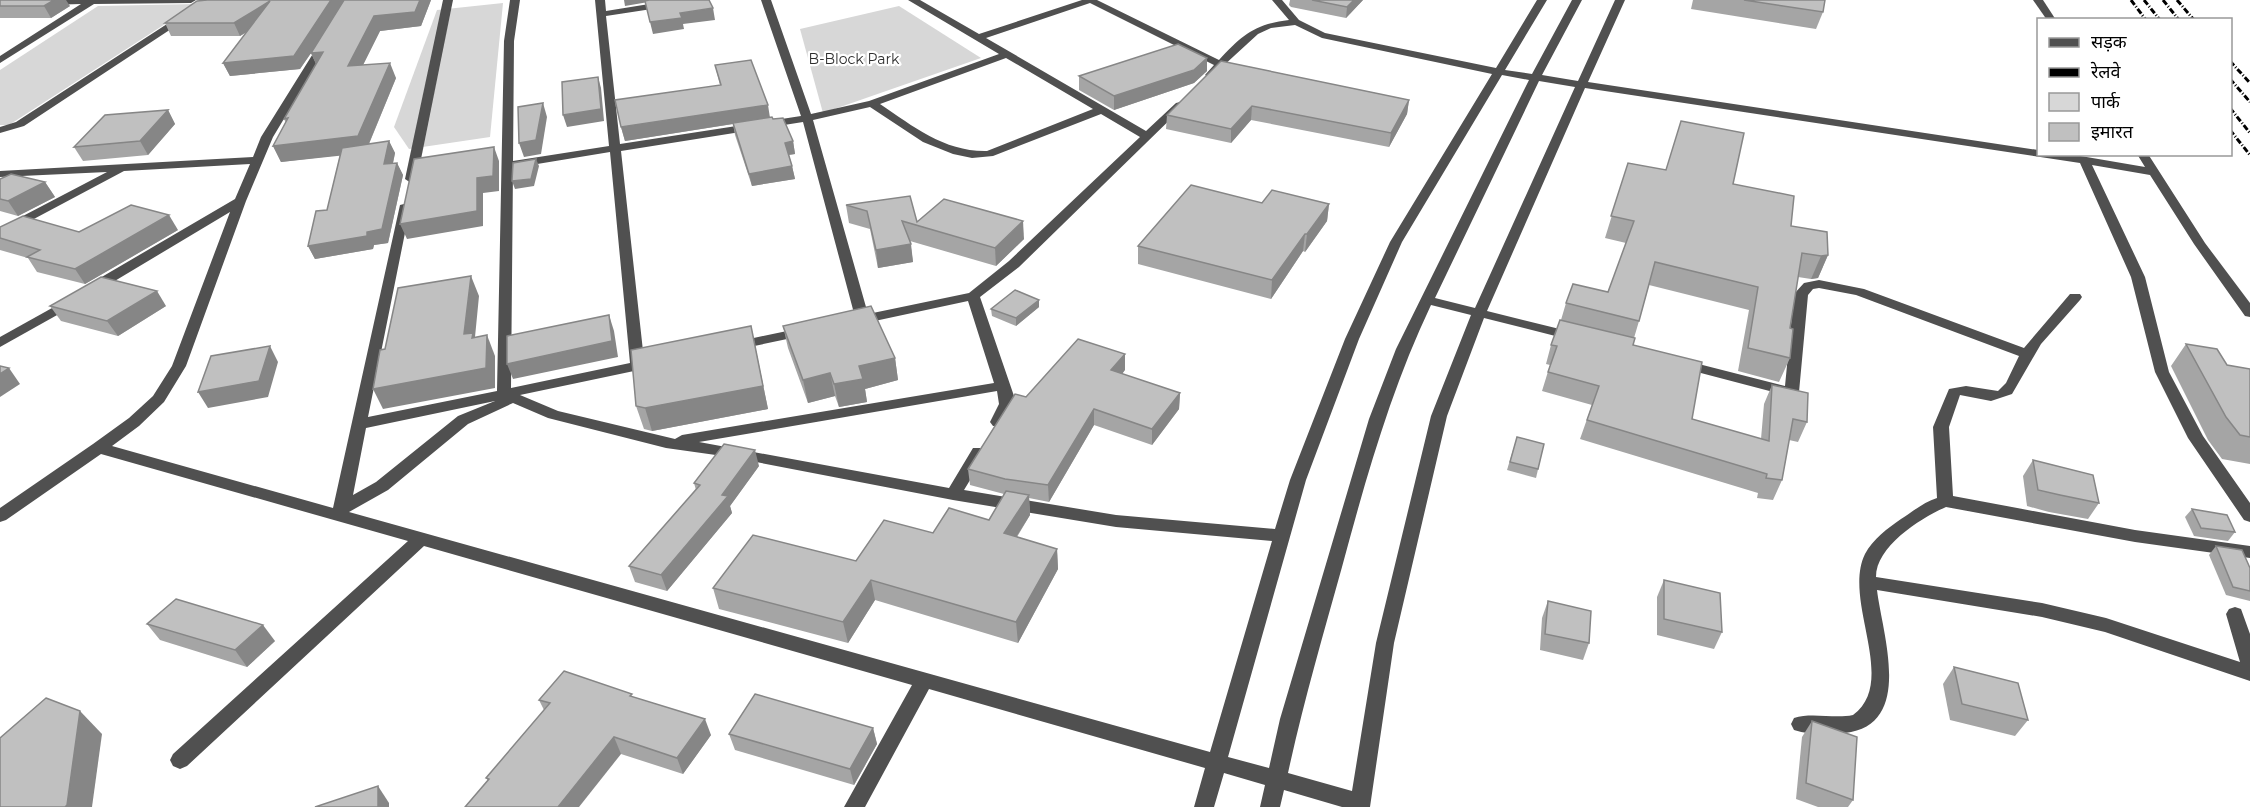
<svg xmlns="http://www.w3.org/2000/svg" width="2250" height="807" font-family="Montserrat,'Noto Sans Devanagari',sans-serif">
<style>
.green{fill:#d7d7d7}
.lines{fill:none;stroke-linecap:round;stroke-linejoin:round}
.minor{fill:#505050;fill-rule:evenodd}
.rail{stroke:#000;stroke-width:3;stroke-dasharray:6 2 1 2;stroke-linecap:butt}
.wall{fill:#a5a5a5}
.shaded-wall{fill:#868686}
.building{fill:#c0c0c0;stroke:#868686;stroke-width:1.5}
.labels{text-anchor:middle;stroke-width:4.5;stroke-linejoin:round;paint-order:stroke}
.far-park-label{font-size:14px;fill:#2e2e2e;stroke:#fff}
</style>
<rect width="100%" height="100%" fill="#fff"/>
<g class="green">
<path d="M503,3L490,137L409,149L394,127L437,10Z"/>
<path d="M196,4L9,125H0V70L98,6Z"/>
<path d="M899,6L981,58L823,113L800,29Z"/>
</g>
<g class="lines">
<g class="minor">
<path d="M45,0H196L191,3L94,4L0,63V56L81,4L48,5L43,2Z"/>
<path d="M204,0H215L24,126L0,133V127L16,122Z"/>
<path d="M443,0H453L417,179L411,183L405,179Z"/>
<path d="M510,0H520L514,41L513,161L609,146L595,0H605L606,11L674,0H696L691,3L606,16L620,144L801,116L761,0H771L811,114L869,101L999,54L908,0H920L979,34L1082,0H1097L1219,60C1242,35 1255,24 1289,20L1272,0H1282L1299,20L1325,33L1496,68L1537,0H1547L1505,70L1532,74L1572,0H1582L1542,75L1578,81L1615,0H1625L1588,82L2038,150V154H2069L2145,167L2137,154H2148L2205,243L2250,303V317L2245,316L2194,244L2150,175L2092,165L2145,277L2169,372L2203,436L2250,503V522L2244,520L2188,438L2155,372L2131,277L2080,163L1585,88L1487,311L1580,334L1582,337L1575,341L1484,318L1447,416L1394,643L1370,807H1342L1284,790L1280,807H1260L1265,785L1224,773L1214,807H1194L1205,768L929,689L865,807H844L912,685L424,546L187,766L180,769L173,766L170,760L173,754L408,541L101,454L6,520L0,522V508L93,444L129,418L153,396L172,366L230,212L98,291H88L86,288L88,285L235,199L250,164L124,171L0,237V228L107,172L0,177V171L253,157L261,137L319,44L327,42L329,44L273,137L246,201L186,366L164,402L139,426L112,446L333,508L400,205L404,204L410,208L368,417L497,391L504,41ZM1090,3L1214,65L1205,75L1210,78L1258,34L1271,28L1295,25L1322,38L1492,74L1390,242L1345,339L1290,480L1275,529L1116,515L964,490L987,452L985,448H973L949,488L699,442L997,391L999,404L990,422L993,426H1003L1013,408L1014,396L980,297L1019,267L1185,105L1180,102L1176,103L1146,131L986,38ZM1006,58L1093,109L987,151C945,152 914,127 880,104ZM1502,75L1529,80L1396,349L1369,419L1280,719L1269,768L1228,757L1306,480L1359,339L1402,242ZM1539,81L1575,87L1475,308L1435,298ZM870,107L923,142L953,154L972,158L993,156L1101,114L1140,137L1009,261L969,293L868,314L813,120ZM803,122L855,317L849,321L851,324L856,325L968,301L994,383L682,435L675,439L558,411L520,395L653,367L660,363L653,359L644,360L621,151ZM610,152L630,363L511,388L513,168ZM1431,305L1471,315L1431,416L1376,643L1352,791L1288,773C1303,704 1323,635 1342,567C1366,478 1391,389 1431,305ZM495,401L458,416L376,482L353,495L366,428ZM513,403L548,418L666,448L730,457L953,500L1116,527L1272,541L1210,752L349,512L388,490L468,424Z"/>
<path d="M2033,0H2043L2056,20H2047Z"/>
<path d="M1819,280L1864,289L2024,348L2070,294H2080L2082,297L2080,300L2041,344L2012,394L1991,401L1960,395L1949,427L1953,496L2135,530L2250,546V558L2135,542L1946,507C1921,518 1876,546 1876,577L2042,603L2106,618L2240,662L2226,614L2229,609L2235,607L2241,609L2250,634V681L2105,632L2042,617L1877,590C1882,633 1915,725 1845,733C1829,735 1809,735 1794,730L1791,724L1794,718C1812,712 1834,719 1853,715C1899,681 1842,601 1865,554C1873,539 1888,528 1901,519C1912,512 1924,502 1937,498L1933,427L1949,389L1966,386L1998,391L2006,383L2019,356L1856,295L1819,288L1813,289L1808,295L1799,392L1797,395L1792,397L1678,367L1676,364L1683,360L1785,386L1794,294L1804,283Z"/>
<path d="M70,298L75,299L77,302L75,305L0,347V337Z"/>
<path d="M806,327L813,331L811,334L735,350L728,346L735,342Z"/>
</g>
<g class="rail">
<path d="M2131,0L2146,20"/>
<path d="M2144,0L2160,20"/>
<path d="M2163,0L2179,20"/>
<path d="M2177,0L2194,20"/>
<path d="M2230,61L2250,83"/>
<path d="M2230,79L2250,102"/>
<path d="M2230,108L2250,133"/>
<path d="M2230,130L2250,155"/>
</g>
</g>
<g class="wall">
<path d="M0,0L70,6L51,18H0Z"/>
<path d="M344,0H431L421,26L380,31L363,65L396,78L369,144L389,141L395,153L393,163H397L403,175L388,243L374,245L373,249L315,259L308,246L327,210L340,155L281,162L273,146L286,123L284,119L316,64L311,53L300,69L230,76L223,63L247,32L240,36H171L165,23Z"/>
<path d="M1290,0H1363L1346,18L1291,7L1289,5Z"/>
<path d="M1693,0H1825L1823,12L1816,29L1691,9Z"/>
<path d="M1207,58V71L1194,83L1114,110L1079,90V76Z"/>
<path d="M1221,61L1409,100L1407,114L1389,147L1251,120L1231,143L1166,129L1167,115Z"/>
<path d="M715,65L770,117L793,141L795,154L789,155L792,166L795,179L752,186L735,135L733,124L625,141L621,127L720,85Z"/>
<path d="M168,110L175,124L148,155L83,161L74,147Z"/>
<path d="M1628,163L1733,184L1791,226L1828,255L1818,278L1811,279L1798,277L1790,328V358L1779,382L1738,371L1749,310L1649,285L1639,321L1634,338L1633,345L1692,419L1761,439L1764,404L1772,385L1807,422L1798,442L1789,440L1782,480L1773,500L1757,498L1758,493L1580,439L1592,405L1542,391L1550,365L1546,364L1551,345L1561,320L1566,303L1608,292L1626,243L1605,238Z"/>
<path d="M0,179L45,182L55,197L18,216L0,211Z"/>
<path d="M1262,203L1329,204L1327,221L1305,252L1303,251L1271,299L1138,264V246Z"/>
<path d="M846,205L917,222L1024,239L996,266L910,241L913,262L878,268L870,229L849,223Z"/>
<path d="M0,227L79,232L178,230L85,284L37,272L28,258L0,250Z"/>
<path d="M50,306H166L118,336L61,321Z"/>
<path d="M1039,307L1016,326L992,316L991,309Z"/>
<path d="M751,326L768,409L652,431L644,429L636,406Z"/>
<path d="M783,326L895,358L898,380L865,389L867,402L839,407L835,396L808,403L788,348Z"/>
<path d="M2186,344L2227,365L2250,369V464L2222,459L2208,440L2171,366Z"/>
<path d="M1125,370L1122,374L1180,393L1179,409L1152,445L1094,425L1049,502L1029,498L1030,515L1017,537L1057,549L1058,569L1018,643L875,600L848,643L719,609L713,588L856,561L933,533L989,520L1004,494L970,485L968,469Z"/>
<path d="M1517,437L1544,444L1536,478L1507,470Z"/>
<path d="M2033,460L2099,503L2088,519L2049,512L2027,506L2023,476Z"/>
<path d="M759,466L730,506L732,513L667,591L635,582L629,566L696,490L694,483Z"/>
<path d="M2192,509L2235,532L2228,541L2194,536L2185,517Z"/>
<path d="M2216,546L2250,591V601L2226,595L2209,555Z"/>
<path d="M1664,580L1722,632L1714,649L1657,635V597Z"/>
<path d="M1548,601L1589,643L1583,660L1540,650L1542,618Z"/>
<path d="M147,624L275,641L247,667L160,640Z"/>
<path d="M1954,667L2028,720L2015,736L1950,720L1943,684Z"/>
<path d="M634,697L711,735L683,774L621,754L488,781L486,778L544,710L539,700Z"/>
<path d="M1812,721L1853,800L1848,807H1818L1796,799L1802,737Z"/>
<path d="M873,728L877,744L854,785L735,750L729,734Z"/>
</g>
<g class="shaded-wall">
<path d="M54,0H66L70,6L51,18L44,6Z"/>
<path d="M331,0H344L318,68L311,53L300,69L230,76L223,63Z"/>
<path d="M420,0H431L421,26L380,31L355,81L348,66L374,16Z"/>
<path d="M624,0H660L625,6Z"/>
<path d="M1354,0H1363L1346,18L1347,7Z"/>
<path d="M270,1L276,13L240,36L234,23Z"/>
<path d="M713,8L715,20L683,24L684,29L653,34L650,22L680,13Z"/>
<path d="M1207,58V71L1194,83L1114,110V96Z"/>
<path d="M390,63L396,78L365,153L281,162L273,146Z"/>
<path d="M598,77L601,88L604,121L567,127L563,115Z"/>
<path d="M1409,100L1407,114L1389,147L1391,133Z"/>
<path d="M543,103L547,117L541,154L524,157L519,143Z"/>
<path d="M768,105L770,118L625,141L621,127Z"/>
<path d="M1252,106L1251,120L1231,143V129Z"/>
<path d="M168,110L175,124L148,155L140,141Z"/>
<path d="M389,141L395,153L390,177L384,164Z"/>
<path d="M793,141L795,154L787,155L785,143Z"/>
<path d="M494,147L499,161V191L483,193V226L407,239L400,224L477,178Z"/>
<path d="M536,159L539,166L534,186L515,189L512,181Z"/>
<path d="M397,163L403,175L388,243L374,245L373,249L315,259L308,246L367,232Z"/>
<path d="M792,166L795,179L752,186L749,174Z"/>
<path d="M45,182L55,197L18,216L8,201Z"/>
<path d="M1329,204L1327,221L1305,252L1307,234Z"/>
<path d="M169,215L178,230L85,284L75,269Z"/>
<path d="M1023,221L1024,239L996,266L995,248Z"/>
<path d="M1305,234L1303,251L1271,299L1272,280Z"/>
<path d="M911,244L913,262L878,268L876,250Z"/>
<path d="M1828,255L1818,278L1811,279L1821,256Z"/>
<path d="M471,276L479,296L475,337L482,353L464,334Z"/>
<path d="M157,291L166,306L118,336L107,321Z"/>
<path d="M1039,300V307L1016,326V318Z"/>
<path d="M609,315L614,331L618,357L513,379L507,364Z"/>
<path d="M751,326L768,409L652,431L645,408Z"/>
<path d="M487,335L495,356V388L383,409L373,389Z"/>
<path d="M270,346L278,362L268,397L208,408L198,392Z"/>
<path d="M1125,354V370L1112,386L1111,370Z"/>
<path d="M895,358L898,380L865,389L867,402L839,407L834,384L859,366Z"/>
<path d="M9,368L20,384L0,397V374Z"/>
<path d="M830,373L835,396L808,403L803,380Z"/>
<path d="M1180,393L1179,409L1152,445V429Z"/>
<path d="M1094,409V425L1049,502L1048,485Z"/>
<path d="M755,450L759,466L730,506L732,513L667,591L661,575L722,495Z"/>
<path d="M1029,495L1030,515L1006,553L1004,533Z"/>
<path d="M1057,549L1058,569L1018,643L1016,622Z"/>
<path d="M871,580L875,600L848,643L843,622Z"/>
<path d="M263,625L275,641L247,667L235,650Z"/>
<path d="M80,711L102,734L92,807H65Z"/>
<path d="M705,719L711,735L683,774L677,758Z"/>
<path d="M873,728L877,744L854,785L850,769Z"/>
<path d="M614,737L621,754L579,807H558Z"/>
<path d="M378,786L389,803V807H378Z"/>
</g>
<g class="building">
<path d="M0,0H54L44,6H0Z"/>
<path d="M207,0H331L294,56L223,63L270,1L234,23H165L197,1Z"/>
<path d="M344,0H420L415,12L374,16L348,66L390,63L358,136L273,146L288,118L284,119L323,52L311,53Z"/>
<path d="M649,0H709L713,8L680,13L682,18L650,22L645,1Z"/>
<path d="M1312,0H1354L1347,7Z"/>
<path d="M1744,0H1825L1823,12Z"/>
<path d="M1178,44L1207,58L1194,70L1114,96L1079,76Z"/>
<path d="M751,60L768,105L621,127L615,100L721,85L715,65Z"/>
<path d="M1221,61L1409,100L1391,133L1252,106L1231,129L1167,115Z"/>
<path d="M598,77L601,109L563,115L562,82Z"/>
<path d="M543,103L536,140L519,143L518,107Z"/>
<path d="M168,110L140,141L74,147L105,115Z"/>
<path d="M772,117L773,119L783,118L793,141L785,143L792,166L749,174L733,123Z"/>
<path d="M1681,121L1744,133L1733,184L1794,196L1791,226L1827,232L1828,255L1821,256L1802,253L1790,328L1793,329L1790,358L1748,348L1758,287L1655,262L1639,321L1566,303L1573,284L1608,292L1634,221L1611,216L1628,163L1666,170Z"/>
<path d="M389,141L384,164L397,163L382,229L367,232V236L308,246L316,211L327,210L342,148Z"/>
<path d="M494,147L493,176L477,178V211L400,224L414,159Z"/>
<path d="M536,159L531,179L512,181L513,163Z"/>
<path d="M11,174L45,182L8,201L0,199V179Z"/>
<path d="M1191,185L1262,203L1272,190L1329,204L1307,234H1305L1272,280L1138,246Z"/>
<path d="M910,196L917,222L944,199L1023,221L995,248L902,221L911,244L876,250L867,211L846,205Z"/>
<path d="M131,205L169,215L75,269L27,257L40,250L0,238V227L23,216L79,232Z"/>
<path d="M471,276L464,334L473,333L472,338L487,335L486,368L373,389L380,350L385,349L398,288Z"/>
<path d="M101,277L157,291L107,321L50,306Z"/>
<path d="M1015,290L1039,300L1016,318L991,309Z"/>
<path d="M871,306L895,358L859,366L863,379L834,384L830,373L803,380L783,326Z"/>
<path d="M609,315L612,341L507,364V336Z"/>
<path d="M1560,320L1635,338L1633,345L1702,362L1692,419L1769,441L1772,385L1808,393L1807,422L1793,419L1782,480L1766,478L1767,474L1587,420L1599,386L1548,372L1557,346L1551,345Z"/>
<path d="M751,326L763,386L645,408L636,406L631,350Z"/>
<path d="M1078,339L1125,354L1111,370L1180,393L1152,429L1094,409L1048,485L1005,479L968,469L1015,394L1026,397Z"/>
<path d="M2186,344L2217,349L2227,365L2250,369V437L2240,435L2226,417Z"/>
<path d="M270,346L259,381L198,392L211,356Z"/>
<path d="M0,366L9,368L0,374Z"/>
<path d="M1517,437L1544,444L1538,469L1510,462Z"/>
<path d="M724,444L755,450L722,495L728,496L661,575L629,566L700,485L694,483Z"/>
<path d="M2033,460L2093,475L2099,503L2060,495L2038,490Z"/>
<path d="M1006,491L1029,495L1004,533L1057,549L1016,622L871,580L843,622L713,588L753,535L856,561L884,520L933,533L949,508L989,520Z"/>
<path d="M2192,509L2227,515L2235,532L2201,528Z"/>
<path d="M2216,546L2242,550L2250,568V591L2233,587Z"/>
<path d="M1664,580L1720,593L1722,632L1664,619Z"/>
<path d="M176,599L263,625L235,650L147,624Z"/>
<path d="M1548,601L1591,611L1589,643L1545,634Z"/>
<path d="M1954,667L2018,683L2028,720L1962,704Z"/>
<path d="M564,671L632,694L630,696L705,719L677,758L614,737L558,807H465L489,779L486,778L550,703L539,700Z"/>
<path d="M755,694L873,728L850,769L729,734Z"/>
<path d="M46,698L80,711L67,805L65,807H0V738Z"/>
<path d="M1812,721L1857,737L1853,800L1806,783Z"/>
<path d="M378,786V807H315Z"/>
</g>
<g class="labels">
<g class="far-park-label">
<text x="854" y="64">B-Block Park</text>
</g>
</g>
<rect x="2037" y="18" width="195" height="138" fill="#ffffff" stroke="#999999" stroke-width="1.5"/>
<rect x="2049" y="38" width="30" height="9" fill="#505050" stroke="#999999" stroke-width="1.5"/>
<text x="2091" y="48" font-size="18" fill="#000000">सड़क</text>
<rect x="2049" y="68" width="30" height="9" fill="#000000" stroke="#999999" stroke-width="1.5"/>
<text x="2091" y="78" font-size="18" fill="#000000">रेलवे</text>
<rect x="2049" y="93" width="30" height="18" fill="#d7d7d7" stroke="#999999" stroke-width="1.5"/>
<text x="2091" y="108" font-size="18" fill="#000000">पार्क</text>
<rect x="2049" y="123" width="30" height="18" fill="#c0c0c0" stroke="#999999" stroke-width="1.5"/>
<text x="2091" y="138" font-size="18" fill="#000000">इमारत</text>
</svg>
